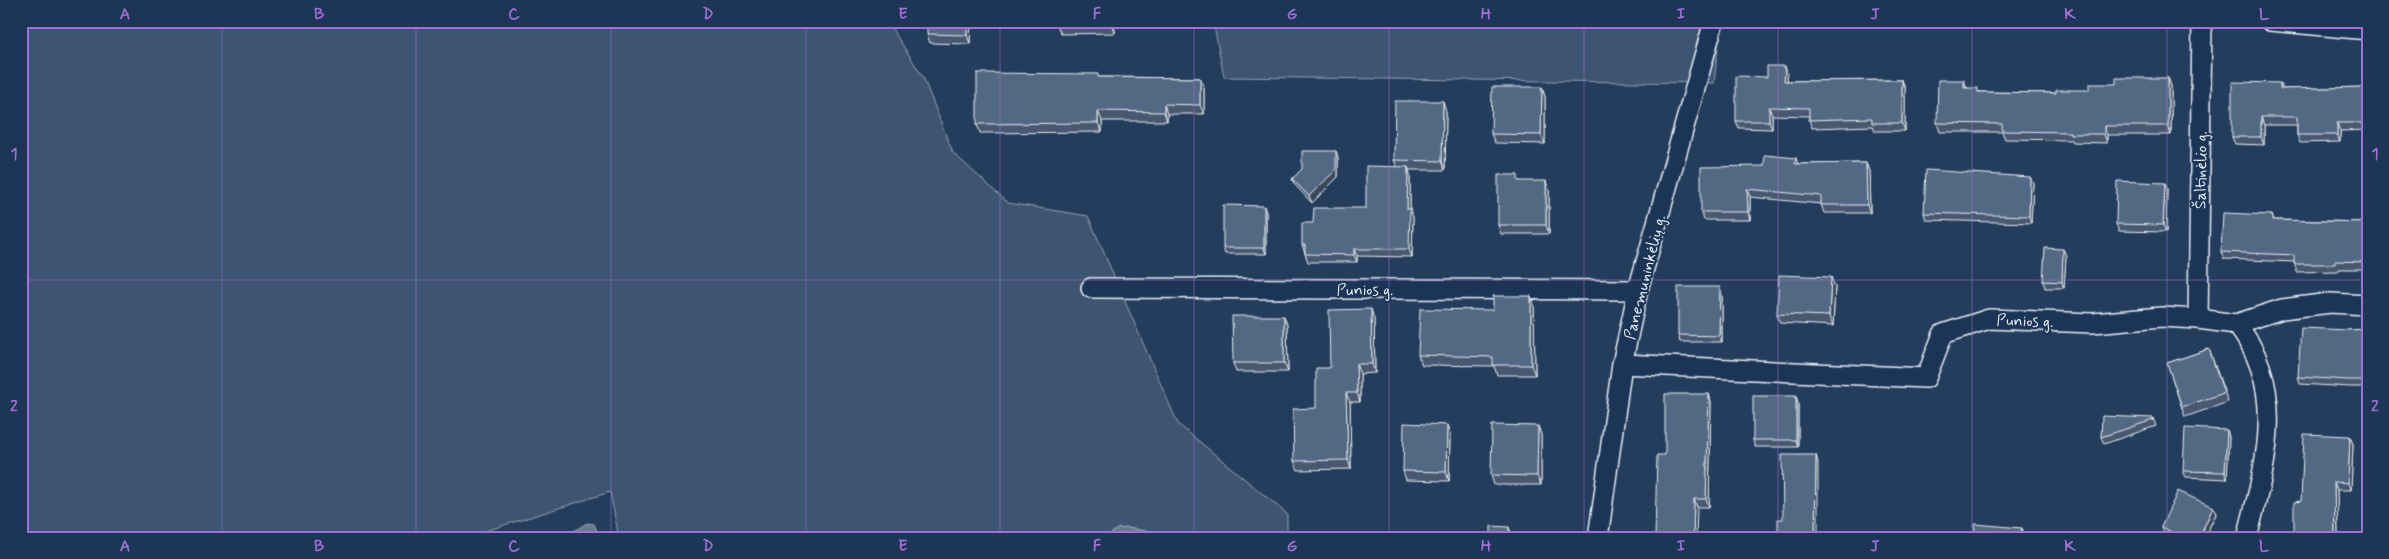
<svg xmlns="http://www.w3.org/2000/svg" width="2389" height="559" font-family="Mynerve,sans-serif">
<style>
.green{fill:#3e5472;stroke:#93a2b5}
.water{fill:#657890;stroke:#99a8ba}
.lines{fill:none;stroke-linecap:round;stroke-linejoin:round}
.minor-casing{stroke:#e8f1f8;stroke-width:22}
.minor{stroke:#1d3557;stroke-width:19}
.wall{fill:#475970;stroke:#e8f1f8}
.shaded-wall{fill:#3a485b;stroke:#e8f1f8}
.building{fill:#536782;stroke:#e8f1f8}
.grid{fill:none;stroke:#a171d3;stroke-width:1;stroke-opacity:0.55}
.labels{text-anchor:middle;stroke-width:4;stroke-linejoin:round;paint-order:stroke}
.street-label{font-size:16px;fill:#e8f1f8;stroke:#1d3557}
.neatline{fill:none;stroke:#a171d3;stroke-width:2}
.grid-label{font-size:16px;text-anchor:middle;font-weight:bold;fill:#a171d3}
</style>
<rect width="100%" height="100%" fill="#253d5d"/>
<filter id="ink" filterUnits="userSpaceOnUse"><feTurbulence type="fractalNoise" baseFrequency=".02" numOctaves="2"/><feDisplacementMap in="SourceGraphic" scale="10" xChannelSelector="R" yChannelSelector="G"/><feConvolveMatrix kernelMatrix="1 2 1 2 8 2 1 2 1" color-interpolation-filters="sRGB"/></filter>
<g filter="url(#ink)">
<g class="green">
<path d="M21,21H887L923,77L953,153L1008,203L1088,216L1178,424L1287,514V538H1189L1127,528L1117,529L1106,538H619L610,492L463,538H21Z"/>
<path d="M1213,21H1721L1714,83L1224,77Z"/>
</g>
<g class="water">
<path d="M587,523L594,524L600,538H562Z"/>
<path d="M1127,528L1189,538H1106L1117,529Z"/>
</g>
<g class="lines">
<defs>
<g id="minor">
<path d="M2270,21L2368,30"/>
<path d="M1091,288L1638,290"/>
<path d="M2198,319L2202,21"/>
<path d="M2236,324C2289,388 2265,466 2247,538"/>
<path d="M1622,364L1926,378L1943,334L1989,319L2093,323L2161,317L2198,319L2236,324L2282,309L2330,303L2368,305"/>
<path d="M1598,538L1622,364L1638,290L1714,21"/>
</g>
</defs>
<use href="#minor" class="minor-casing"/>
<use href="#minor" class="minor"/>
</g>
<g class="wall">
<path d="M971,21L970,44L930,43L927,34Z"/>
<path d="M1114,21L1115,33L1061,34L1057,25Z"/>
<path d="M1785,66L1787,74V81L1902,80L1905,88V131H1875L1873,126L1812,128L1809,120V116L1772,115V129L1739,128L1736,121L1767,77Z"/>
<path d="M1099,77L1200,78L1204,87V114H1167V121H1102V132L980,133L977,124Z"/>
<path d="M2168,78L2171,86V135H2107V143L2073,142L2072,140L2005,139L2002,132H1940L1937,123L1967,88L1980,92L2056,93L2089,90L2116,84Z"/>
<path d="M2280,83L2282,89L2366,87L2368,85V130L2340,131V142L2300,143L2297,135V125H2264V145L2235,144L2232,137Z"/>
<path d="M1542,87L1545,97V144L1495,143L1491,134Z"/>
<path d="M1446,111L1445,170H1409L1410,175V210L1413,217L1412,257L1357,256V262H1308L1302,245L1313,223L1366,208L1397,167L1394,160Z"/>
<path d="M1336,151L1338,158V177L1312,203L1295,185L1292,179Z"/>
<path d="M1796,158L1798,164L1866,163L1869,171L1870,213H1824L1821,204L1750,197V220H1704L1701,212L1764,166Z"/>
<path d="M1520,181L1549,191V234H1501L1498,225Z"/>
<path d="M2033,183L2031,223L1926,220L1924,213Z"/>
<path d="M2167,189L2166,232L2119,231L2116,224Z"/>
<path d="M1266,212V254H1225L1223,248Z"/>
<path d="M2272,215L2274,220L2368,222V269H2338V271L2297,272L2294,262L2224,259L2221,252Z"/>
<path d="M2066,255L2064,288H2045L2043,281Z"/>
<path d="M1835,287L1833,326L1780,323L1777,314Z"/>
<path d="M1722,294V342H1680L1678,335Z"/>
<path d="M1531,296L1534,305L1535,375H1497L1494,366L1422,365L1418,355L1493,310Z"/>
<path d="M1284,316L1287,325L1288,372H1236L1233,363Z"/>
<path d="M1374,319L1375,373L1360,374V402H1350L1351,469L1298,470L1294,461L1316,408L1330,368Z"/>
<path d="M2368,329V387H2350L2300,384L2298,377L2349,330Z"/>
<path d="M2209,349L2228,402L2185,417L2167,363Z"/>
<path d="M1709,394L1711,402L1709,507H1697L1665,455Z"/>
<path d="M1796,396L1798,403V447H1755L1753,440Z"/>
<path d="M2153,418L2156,426L2104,444L2101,437Z"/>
<path d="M1447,425L1450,434L1449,481L1406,480L1403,471Z"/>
<path d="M1538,426L1541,435V485H1494L1491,475Z"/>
<path d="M2227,430L2229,437L2227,479L2186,477L2183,471Z"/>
<path d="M2350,436L2353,444L2351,490H2337L2338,538L2301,501Z"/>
<path d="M2213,507L2216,514L2204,538H2172L2163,534L2161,527Z"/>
</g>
<g class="shaded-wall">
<path d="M967,21H971L970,44L967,35Z"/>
<path d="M1111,21H1114L1115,33L1111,24Z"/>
<path d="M1785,66L1787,74V88L1784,81Z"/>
<path d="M1200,78L1204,87V114L1200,105Z"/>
<path d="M2168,78L2171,86V135L2168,126Z"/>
<path d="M1902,80L1905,88V131L1902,123Z"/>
<path d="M1964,80L1967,88H1964Z"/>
<path d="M1542,87L1545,97V144L1541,135Z"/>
<path d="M1443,101L1446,111L1445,170L1442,161Z"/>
<path d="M1164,104L1167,114V121L1164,112Z"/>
<path d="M1769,107L1772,115V129L1769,121Z"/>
<path d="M1098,111L1102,121V132L1098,123Z"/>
<path d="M2261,117L2264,125V145L2261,137Z"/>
<path d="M2337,123L2340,131V142L2337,135Z"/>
<path d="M2104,126L2107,135V143L2104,134Z"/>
<path d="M1336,151L1338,158V177L1312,203L1309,196Z"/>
<path d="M1866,163L1869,171L1870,213L1867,205Z"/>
<path d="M1408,167L1410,175V210L1413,217L1412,257L1409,249L1407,209Z"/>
<path d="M2030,177L2033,183L2031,223L2029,216Z"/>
<path d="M1546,181L1549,191V234L1546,225Z"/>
<path d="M2165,183L2167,189L2166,232L2163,225Z"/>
<path d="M1747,189L1750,197V220L1748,212Z"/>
<path d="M1264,206L1266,212V254L1264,248Z"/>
<path d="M1354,249L1357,256V262L1354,255Z"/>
<path d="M2063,249L2066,255L2064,288L2062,282Z"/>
<path d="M1831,277L1835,287L1833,326L1829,316Z"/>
<path d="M1720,287L1722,294V342L1719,336Z"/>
<path d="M1531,296L1534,305L1535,375L1531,365Z"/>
<path d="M1371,309L1374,319L1375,373L1372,364Z"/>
<path d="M1284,316L1287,325L1288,372L1284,363Z"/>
<path d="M1356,364L1360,374V402L1357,393Z"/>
<path d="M1346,393L1350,402L1351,469L1348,460Z"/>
<path d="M1709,394L1711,402L1709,507L1706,499Z"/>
<path d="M1796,396L1798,403V447L1796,440Z"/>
<path d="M1447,425L1450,434L1449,481L1446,472Z"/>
<path d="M1538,426L1541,435V485L1537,476Z"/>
<path d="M2227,430L2229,437L2227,479L2225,472Z"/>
<path d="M2350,436L2353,444L2351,490L2348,483Z"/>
<path d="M1816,455L1818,462V538H1815Z"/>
<path d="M2334,482L2337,490L2338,538H2335Z"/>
<path d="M1694,499L1697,507L1696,538H1693Z"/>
<path d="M2213,507L2216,514L2204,538H2199Z"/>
<path d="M1509,527L1512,536V538H1509Z"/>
<path d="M2022,528L2025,536V538H2021Z"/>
</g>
<g class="building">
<path d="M927,21H967V35L927,34Z"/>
<path d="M1057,21H1111V24L1057,25Z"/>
<path d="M1767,66H1785L1784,81L1902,80V123H1872V118L1809,120V108L1769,107V121H1736V76L1767,77Z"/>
<path d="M977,73L1098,74V77L1200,78V105L1164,104V112L1098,111V123L977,124Z"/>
<path d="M2116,78H2168V126H2104V134H2070V132L2002,131V124L1937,123L1938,80H1964V88H1978V92L2056,93V90H2089V84H2116Z"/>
<path d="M2232,82L2280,83V89L2366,87V85H2368V123H2337V135H2297V117H2261V137H2232Z"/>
<path d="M1492,87H1542L1541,135L1491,134Z"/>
<path d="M1395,101H1443L1442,161L1394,160Z"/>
<path d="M1302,151H1336V170L1309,196L1292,179L1302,169Z"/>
<path d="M1765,155L1796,158L1795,164L1866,163L1867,205H1821V196L1747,189L1748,212H1701V167L1764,166Z"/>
<path d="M1366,166L1408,167L1407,209H1410L1409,249H1354V255L1305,254V245H1302V223H1313L1314,208H1366Z"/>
<path d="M1926,170L2030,177L2029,216L1924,213Z"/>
<path d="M1498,175H1518V181H1546V225H1498Z"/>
<path d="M2117,181L2165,183L2163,225L2116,224Z"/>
<path d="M1223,205L1264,206V248H1223Z"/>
<path d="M2223,213L2272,215V220L2368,222V262L2335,261V264H2294V255L2221,252Z"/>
<path d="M2045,248L2063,249L2062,282L2043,281Z"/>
<path d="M1779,275L1831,277L1829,316L1777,314Z"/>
<path d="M1678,287H1720L1719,336L1678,335Z"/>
<path d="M1493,296H1531V365H1493V357L1418,355L1420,309L1493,310Z"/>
<path d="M1371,309L1372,364H1356L1357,393H1346L1348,460L1294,461L1293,409L1316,408V368H1330L1329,310Z"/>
<path d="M1232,316H1284V363H1233Z"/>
<path d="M2301,328L2349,330L2368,329V380H2348L2298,377Z"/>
<path d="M2209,349L2224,393L2182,407L2167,363Z"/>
<path d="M1665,394H1709L1706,499H1694L1693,538H1655L1657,455H1665Z"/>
<rect x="1753" y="396" width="43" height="44"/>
<path d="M2102,416L2153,418V420L2101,437Z"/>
<path d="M1404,423L1447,425L1446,472L1403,471Z"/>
<path d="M1492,425L1538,426L1537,476L1491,475Z"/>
<path d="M2185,428L2227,430L2225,472L2183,471Z"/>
<path d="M2304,434L2350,436L2348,483L2334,482L2335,538H2294V502L2301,501Z"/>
<path d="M1782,455H1816L1815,538H1778V519H1783Z"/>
<path d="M2178,491L2213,507L2199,538H2184L2161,527Z"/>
<path d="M1975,524L2022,528L2021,538H1974Z"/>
<path d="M1491,526L1509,527V538H1491Z"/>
</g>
</g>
<path class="grid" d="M222,21V538M416,21V538M611,21V538M806,21V538M1000,21V538M1194,21V538M1389,21V538M1584,21V538M1778,21V538M1972,21V538M2167,21V538M21,280H2368"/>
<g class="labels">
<g class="street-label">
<text transform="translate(2200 170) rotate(-89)" y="6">Šaltinėlio g.</text>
<text transform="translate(1644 277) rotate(-76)" y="6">Panemuninkėlių g.</text>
<text x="1365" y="295">Punios g.</text>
<text transform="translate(2025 320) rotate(2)" y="6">Punios g.</text>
</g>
</g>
<rect width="2389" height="559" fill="none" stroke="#1d3557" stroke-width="55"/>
<rect x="28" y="28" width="2334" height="504" class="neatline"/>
<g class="grid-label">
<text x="125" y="19">A</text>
<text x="319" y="19">B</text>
<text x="514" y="19">C</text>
<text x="708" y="19">D</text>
<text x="903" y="19">E</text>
<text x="1097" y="19">F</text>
<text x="1292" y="19">G</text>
<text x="1486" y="19">H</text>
<text x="1681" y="19">I</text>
<text x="1875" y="19">J</text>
<text x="2070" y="19">K</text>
<text x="2264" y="19">L</text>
<text x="14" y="159">1</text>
<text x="2375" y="159">1</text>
<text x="14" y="411">2</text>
<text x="2375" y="411">2</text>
<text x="125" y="551">A</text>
<text x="319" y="551">B</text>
<text x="514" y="551">C</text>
<text x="708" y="551">D</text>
<text x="903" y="551">E</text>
<text x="1097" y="551">F</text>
<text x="1292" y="551">G</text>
<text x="1486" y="551">H</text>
<text x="1681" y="551">I</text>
<text x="1875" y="551">J</text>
<text x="2070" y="551">K</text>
<text x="2264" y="551">L</text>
</g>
</svg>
